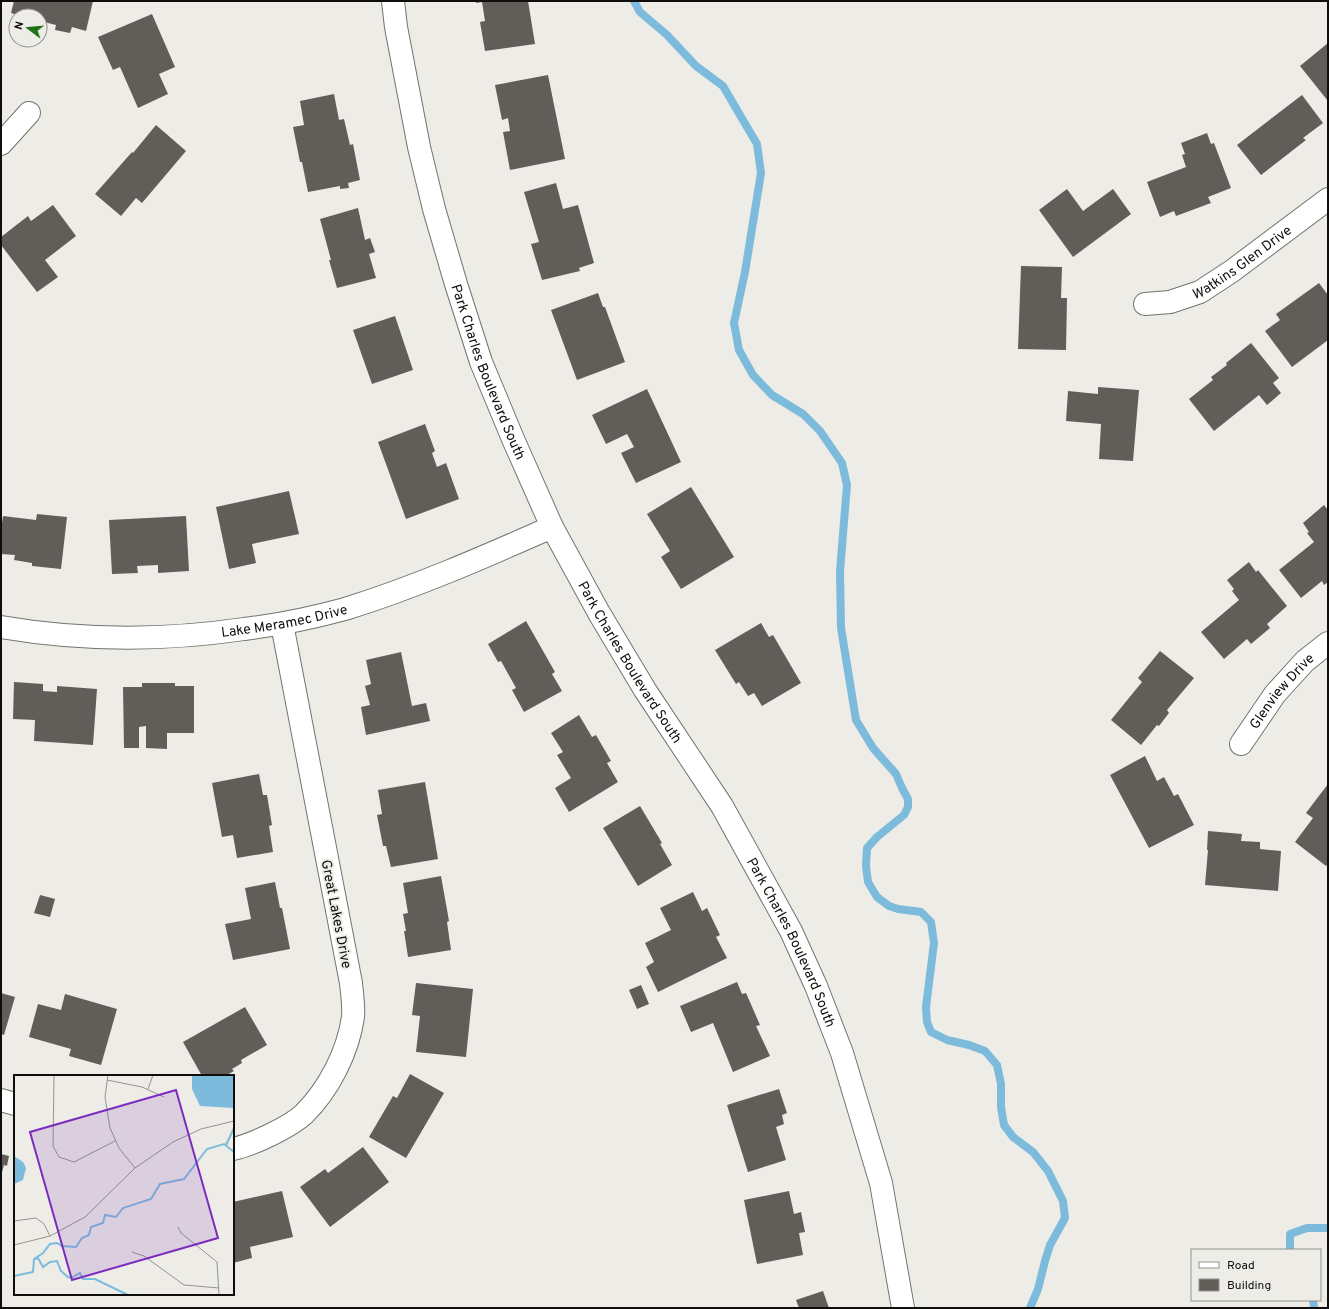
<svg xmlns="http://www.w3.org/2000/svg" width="1329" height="1309" font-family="Overpass,sans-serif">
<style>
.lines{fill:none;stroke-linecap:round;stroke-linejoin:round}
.stream{stroke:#7dbbdd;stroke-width:8}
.building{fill:#615e5a}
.minor-casing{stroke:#74736e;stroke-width:24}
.minor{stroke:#fff;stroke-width:22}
.labels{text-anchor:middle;stroke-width:4;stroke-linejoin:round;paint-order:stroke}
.street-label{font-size:14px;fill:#0f0e0c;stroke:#edece6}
.inset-river{fill:none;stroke:#7dbbdd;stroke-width:2}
.inset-road{fill:none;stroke:#94938f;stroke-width:1}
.view{fill:#7b2cbf;fill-opacity:0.15;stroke:#7b2cbf;stroke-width:2}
.inset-edge{fill:none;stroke:#0f0e0c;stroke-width:2}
</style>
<rect width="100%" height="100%" fill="#edece6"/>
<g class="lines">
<g class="stream">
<path d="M634,1L640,12L667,35L696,66L723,86L757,144L761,173L745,272L734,323L739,350L753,375L772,395L803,414L820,431L842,463L847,485L840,571L841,628L856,720L873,748L896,774L902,788L908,799V807L904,815L877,837L867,848L866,866L868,882L877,897L889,906L898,909L921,912L931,922L934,943L926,1007L927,1022L931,1032L947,1040L969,1045L985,1051L997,1065L1001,1084V1107L1004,1125L1013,1137L1033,1152L1048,1171L1063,1201L1065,1218L1050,1245L1045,1261L1038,1289L1030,1308"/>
<path d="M1290,1250V1234L1307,1228H1328"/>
<path d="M1313,1300L1314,1308"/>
</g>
</g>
<g class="building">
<path d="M14,1H93L86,31L72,27L70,33L55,30L56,25L40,21V16H21L11,13Z"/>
<path d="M476,1H528L535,44L485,51L480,22L485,21L482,2L476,3Z"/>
<path d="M152,14L175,67L159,74L168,94L138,108L120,67L113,70L98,37Z"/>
<path d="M1328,43V101L1300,66Z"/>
<path d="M548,75L565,159L510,170L503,132L510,131L508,118L502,120L495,85Z"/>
<path d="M334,94L339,120L344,119L350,145L353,144L360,180L348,183L349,188L340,189V186L308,192L302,162H300L293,127L304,125L300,101Z"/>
<path d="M1302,95L1323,123L1303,138L1306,140L1261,175L1237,145Z"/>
<path d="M156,125L186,151L142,203L136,198L121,216L95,194L132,152L133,153Z"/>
<path d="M1207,133L1211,144L1214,143L1231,188L1208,197L1211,203L1176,216L1174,211L1160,217L1147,182L1186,167L1182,155L1185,154L1181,143Z"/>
<path d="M556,183L563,209L578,205L594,263L579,268L580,271L542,280L531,244L539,242L524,192Z"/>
<path d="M1067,189L1083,211L1113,189L1131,214L1073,257L1039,210Z"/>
<path d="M53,205L76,236L45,260L58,277L37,292L1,245V237L28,216L31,221Z"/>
<path d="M358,208L365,240L370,238L375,252L369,254L376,278L337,288L329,260H331L320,219Z"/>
<path d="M1021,266L1062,267L1061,298H1067L1066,350L1018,349Z"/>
<path d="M1319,283L1328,295V340L1292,367L1265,331L1280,320L1276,314Z"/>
<path d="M598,293L603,307H605L625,362L577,380L551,310Z"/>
<path d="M395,316L413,370L372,384L353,330Z"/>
<path d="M1251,343L1279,378L1273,383L1281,393L1267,405L1259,395L1214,431L1189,399L1213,380L1211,377L1227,365L1226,363Z"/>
<path d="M1098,387L1139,390L1133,461L1099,459L1101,424L1066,421L1068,391L1098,394Z"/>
<path d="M647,389L681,462L636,483L621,453L634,447L627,434L606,444L592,415Z"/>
<path d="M425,424L435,451L432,453L437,467L446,463L459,499L406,519L378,442Z"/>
<path d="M691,487L734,557L681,589L661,557L670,551L647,514Z"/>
<path d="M289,491L299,534L252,544L256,563L229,569L216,507Z"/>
<path d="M1324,505L1328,510V582L1324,585L1322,581L1301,598L1279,570L1314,542L1307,533L1309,532L1303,523Z"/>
<path d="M37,514L67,517L61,569L32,566V563L14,560L15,555L1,554V530L3,516L36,520Z"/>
<path d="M186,516L189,571L158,573V565L137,566L138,573L112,574L109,520Z"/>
<path d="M1249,562L1256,572L1258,570L1287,606L1267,624L1270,628L1251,644L1247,639L1224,659L1201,632L1239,600L1232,591L1234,589L1227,580Z"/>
<path d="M526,621L555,672L552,674L562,691L524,712L512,690L516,688L501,661L498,662L488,644Z"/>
<path d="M761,623L769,637L773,635L801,683L762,706L754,693L748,696L739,682L736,684L715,650Z"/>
<path d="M1160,651L1194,678L1167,710L1169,713L1159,726L1157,725L1141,745L1111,720L1142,682L1138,678Z"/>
<path d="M401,652L412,706L426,703L430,721L366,735L361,707L370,705L365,686L371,684L366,660Z"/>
<path d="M14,682L43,684V691L57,692V686L97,689L93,745L34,741L35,720L13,719Z"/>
<path d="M142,683H175V686H194V733H167V749L146,748V726L139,727V748H124L123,687H142Z"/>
<path d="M579,715L592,737L596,735L611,761L607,763L618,782L569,812L555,788L571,778L557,755L563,752L551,733Z"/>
<path d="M1145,756L1157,781L1164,777L1174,796L1178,794L1194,825L1149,848L1110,775Z"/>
<path d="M259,774L263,795H267L272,825L269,826L273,852L237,858L233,835L222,837L212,783Z"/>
<path d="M425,782L438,859L391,867L386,846H383L377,815L382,814L378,790Z"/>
<path d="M1328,784V864L1326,866L1295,842L1313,818L1306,813Z"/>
<path d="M640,806L662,843L660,844L672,865L638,886L603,828Z"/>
<path d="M1208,831L1242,834L1241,841L1260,842V849L1281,851L1278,891L1205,885L1208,850H1207Z"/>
<path d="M441,876L449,921L447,922L451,950L408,957L404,931H406L403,914L408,913L403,883Z"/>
<path d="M275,882L280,908H282L290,949L233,960L225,924L251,919L245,888Z"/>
<path d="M693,892L702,911L707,908L720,935L716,937L727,958L658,992L646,967L654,962L645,943L671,930L660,908Z"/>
<path d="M40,895L55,899L50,917L34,913Z"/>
<path d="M737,982L742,994L746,993L760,1025L756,1026L770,1056L733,1072L713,1023L691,1032L680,1006Z"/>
<path d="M416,983L473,989L466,1057L416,1052L420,1016L412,1015Z"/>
<path d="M641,985L649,1004L637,1009L629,990Z"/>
<path d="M1,993L15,997L4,1035L1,1034Z"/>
<path d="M65,994L117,1009L101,1065L69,1056L71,1049L29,1037L38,1004L61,1010Z"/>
<path d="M245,1007L267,1045L241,1060L242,1063L232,1069L234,1071L225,1076H202L183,1042Z"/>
<path d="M410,1074L444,1093L406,1158L369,1137L393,1096L397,1098Z"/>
<path d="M779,1089L787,1113L782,1115L784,1124L776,1127L786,1160L748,1172L727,1105Z"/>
<path d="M363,1147L389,1182L330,1227L300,1187L325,1169L328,1173Z"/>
<path d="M1,1154L9,1156L7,1166L4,1165L1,1176Z"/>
<path d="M282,1191L293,1237L250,1247L252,1258L233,1263V1202Z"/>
<path d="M789,1191L794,1214L801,1212L805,1232L799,1233L803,1255L757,1264L744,1200Z"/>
<path d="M823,1291L829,1308H799L796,1300Z"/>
</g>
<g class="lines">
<defs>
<g id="minor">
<path id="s1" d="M393,1L396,27L419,147L434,209L456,284L481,362L513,439L552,527L599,613L645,690L722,806L791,931L816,986L842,1053L881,1183L903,1308"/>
<path d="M1,144L29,113"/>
<path id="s2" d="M1145,304L1170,302L1200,292L1232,271L1328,199"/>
<path id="s3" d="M1,627C83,641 162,641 244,629C278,625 312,618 345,609C416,587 484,557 552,527"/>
<path id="s4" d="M1241,744L1275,694L1305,661L1328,643"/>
<path d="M1,1100L15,1104"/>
<path d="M233,1149C252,1145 290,1127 304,1114C329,1089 348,1052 353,1017C354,1006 352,994 351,983L282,624"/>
</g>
</defs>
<use href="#minor" class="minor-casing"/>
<use href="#minor" class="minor"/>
</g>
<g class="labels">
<g class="street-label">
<text dy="5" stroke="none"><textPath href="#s2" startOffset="108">Watkins Glen Drive</textPath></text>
<text dy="5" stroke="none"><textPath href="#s1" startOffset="384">Park Charles Boulevard South</textPath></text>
<text dy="5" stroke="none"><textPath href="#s3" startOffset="285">Lake Meramec Drive</textPath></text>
<text dy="5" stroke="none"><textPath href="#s1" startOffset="708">Park Charles Boulevard South</textPath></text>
<text dy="5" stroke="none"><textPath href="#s4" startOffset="67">Glenview Drive</textPath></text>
<text transform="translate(337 914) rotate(79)" y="5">Great Lakes Drive</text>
<text dy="5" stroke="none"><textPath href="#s1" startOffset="1032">Park Charles Boulevard South</textPath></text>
</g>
</g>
<g transform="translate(14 1075)">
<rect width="220" height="220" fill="#edece6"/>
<path d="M178,0H220V33L186,31L178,14ZM0,81L9,87L12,93L9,105L0,109Z" fill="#7dbbdd"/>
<path class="inset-river" d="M212,70L220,53M21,184L24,183L29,192L36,187L43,186L47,196L54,202L57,203L66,198L69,204H81L114,220M0,201L19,197L20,184L29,178L36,169L43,168L48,171L62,172L68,163L75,160L77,152L89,148L91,140L102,142L109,133L137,124L146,109L170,104L193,74L210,69L220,77"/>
<path class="inset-road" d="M40,0L39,71L45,82L60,87L101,66M94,0L91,22L96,53L105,73L121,93M93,5L128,12L150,22M134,14L139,0M0,146L22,143L30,149L36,161M164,152L167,158L203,187L205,220M0,170L36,161L71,142L121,93L159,67L187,54L220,46M118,177L130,181L170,210L205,213"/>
<path class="view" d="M162,15L204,163L58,205L16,57Z"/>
<rect width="220" height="220" class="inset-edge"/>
</g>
<rect width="1329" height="1309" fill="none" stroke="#0f0e0c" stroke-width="4"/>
<rect x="1191" y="1249" width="130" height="52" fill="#edece6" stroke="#94938f"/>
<rect x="1199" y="1262" width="20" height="6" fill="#ffffff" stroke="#94938f"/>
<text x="1227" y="1269" font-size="12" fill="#0f0e0c">Road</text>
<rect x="1199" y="1279" width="20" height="12" fill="#615e5a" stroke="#94938f"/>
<text x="1227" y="1289" font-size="12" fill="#0f0e0c">Building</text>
<g transform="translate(28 28) rotate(286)"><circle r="19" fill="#edece6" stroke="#94938f"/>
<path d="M0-3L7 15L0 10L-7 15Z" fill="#20721a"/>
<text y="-6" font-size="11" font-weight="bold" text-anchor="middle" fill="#0f0e0c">N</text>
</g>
</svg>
